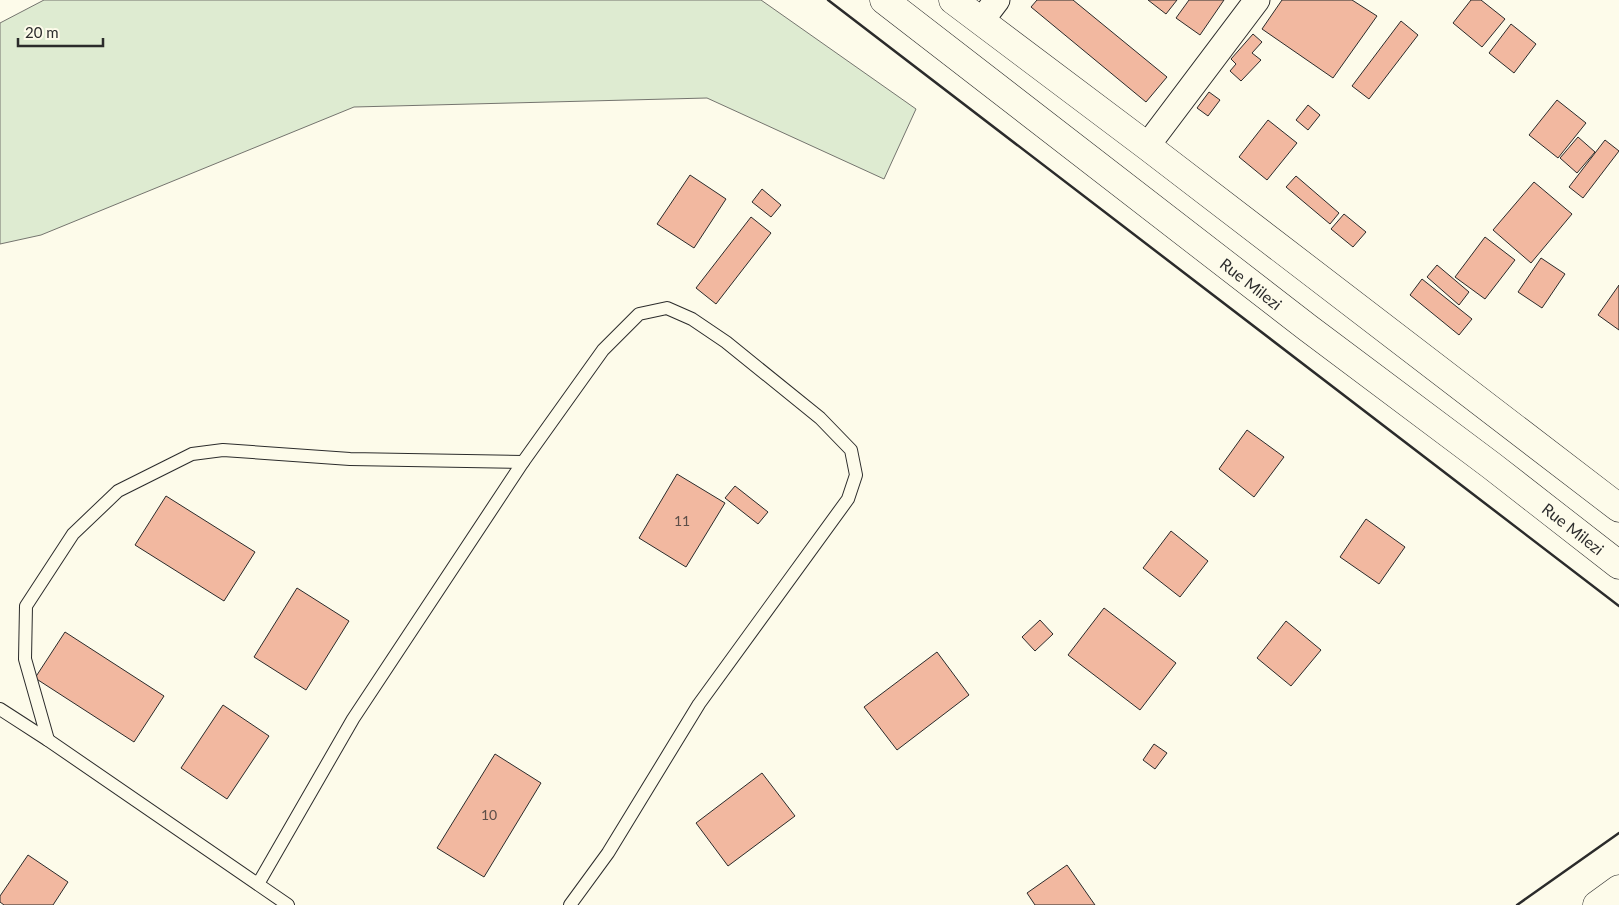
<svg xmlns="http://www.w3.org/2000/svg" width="1619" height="905" font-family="Lato,sans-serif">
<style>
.green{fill:#deebd1;stroke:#74746e}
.building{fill:#f2b8a0;stroke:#2b2b2b}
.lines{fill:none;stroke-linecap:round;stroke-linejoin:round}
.service-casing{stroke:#2b2b2b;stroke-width:14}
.minor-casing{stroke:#2b2b2b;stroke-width:27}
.tertiary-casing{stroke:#2b2b2b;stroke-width:29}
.secondary-casing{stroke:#2b2b2b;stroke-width:29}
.service{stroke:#fdfbea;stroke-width:12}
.minor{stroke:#fdfbea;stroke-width:25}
.tertiary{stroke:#fdfbea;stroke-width:28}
.secondary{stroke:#fdfbea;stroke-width:28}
.wall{stroke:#2b2b2b;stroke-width:2.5}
.labels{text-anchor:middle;stroke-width:4;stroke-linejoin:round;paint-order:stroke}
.number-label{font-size:14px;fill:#5d4e48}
.street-label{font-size:16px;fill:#2b2b2b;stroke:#fdfbea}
</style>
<rect width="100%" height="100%" fill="#fdfbea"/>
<path class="green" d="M44,0H761L916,109L884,179L707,98L354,107L41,235L0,244V23Z"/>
<g class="building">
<path d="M1037,0H1073L1167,77L1146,102L1031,7Z"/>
<path d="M1148,0H1177L1166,14Z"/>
<path d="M1189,0H1224L1200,35L1176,18Z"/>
<path d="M1282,0H1352L1377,16L1333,78L1262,29Z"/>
<path d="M1471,0H1481L1505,19L1482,47L1453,23Z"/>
<path d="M1401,21L1418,35L1369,99L1352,86Z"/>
<path d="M1511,24L1536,44L1514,73L1489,53Z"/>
<path d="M1253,34L1262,42L1252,53L1261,60L1241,81L1230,71L1236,64L1231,59Z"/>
<path d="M1209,92L1220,100L1208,116L1197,108Z"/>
<path d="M1557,100L1586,123L1558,158L1529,135Z"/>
<path d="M1308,105L1320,115L1308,130L1296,120Z"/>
<path d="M1268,120L1297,143L1267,180L1239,157Z"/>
<path d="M1578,137L1595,152L1577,173L1560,158Z"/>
<path d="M1605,140L1619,151L1583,198L1569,187Z"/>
<path d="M690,175L726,199L694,248L657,224Z"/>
<path d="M1296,176L1339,213L1330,224L1286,187Z"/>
<path d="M1534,182L1572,214L1531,263L1493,230Z"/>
<path d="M762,189L781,205L771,217L752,202Z"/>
<path d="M1344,214L1366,232L1353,247L1331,229Z"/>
<path d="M751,217L771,233L716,304L696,288Z"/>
<path d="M1485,237L1515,260L1485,299L1455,277Z"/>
<path d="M1541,258L1565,274L1542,308L1518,292Z"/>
<path d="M1437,265L1469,292L1459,305L1427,277Z"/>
<path d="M1422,279L1472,319L1459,335L1410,295Z"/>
<path d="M1619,285V330L1598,315Z"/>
<path d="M1247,430L1284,457L1254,497L1219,469Z"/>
<path d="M677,474L725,503L686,567L639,538Z"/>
<path d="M735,486L768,512L758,524L725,498Z"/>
<path d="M166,496L255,552L224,601L135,545Z"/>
<path d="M1366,519L1405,547L1379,584L1340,557Z"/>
<path d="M1171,531L1208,561L1180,597L1143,568Z"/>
<path d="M297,588L349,621L306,690L254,657Z"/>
<path d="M1104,608L1176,663L1140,710L1068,655Z"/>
<path d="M1040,620L1053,634L1035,651L1022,637Z"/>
<path d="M1286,621L1321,650L1291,686L1257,658Z"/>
<path d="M65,632L164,696L134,742L35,678Z"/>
<path d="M937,652L969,695L897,750L864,707Z"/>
<path d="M223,705L269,736L227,799L181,768Z"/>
<path d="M1154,744L1167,753L1155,769L1143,760Z"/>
<path d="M495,754L541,783L484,877L437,848Z"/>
<path d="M762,773L795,816L728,866L696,823Z"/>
<path d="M28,855L68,882L53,905H4L0,902V896Z"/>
<path d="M1067,865L1095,905H1035L1027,893Z"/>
</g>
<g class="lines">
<defs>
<g id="service">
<path d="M0,709L48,740L288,905"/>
<path d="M48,740L25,659L26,606L73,534L118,491L192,454L223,450L350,459L523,462"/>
<path d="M258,884L353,719L523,462L603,350L639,314L667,308L692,319L726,342L820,418L851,450L856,475L848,499L699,704L608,853L570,905"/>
</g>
<g id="minor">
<path d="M981,21L997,0"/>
<path d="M1147,146L1257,0"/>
</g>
<g id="tertiary">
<path d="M884,0L1308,328L1492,466L1619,565"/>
<path d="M953,0L1147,146L1619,508"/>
</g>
<path id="secondary" d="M1597,905L1619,889"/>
</defs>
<use href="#service" class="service-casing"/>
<use href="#minor" class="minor-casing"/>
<use href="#tertiary" class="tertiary-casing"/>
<use href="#secondary" class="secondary-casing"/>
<use href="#service" class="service"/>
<use href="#minor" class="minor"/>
<use href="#tertiary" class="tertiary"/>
<use href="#secondary" class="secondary"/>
<g class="wall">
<path d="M828,0L1619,606"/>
<path d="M1517,905L1619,833"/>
</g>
</g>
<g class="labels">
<g class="number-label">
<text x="682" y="526">11</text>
<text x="489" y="820">10</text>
</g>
<g class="street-label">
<text transform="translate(1251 284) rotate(38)" y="6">Rue Milezi</text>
<text transform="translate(1573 529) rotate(38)" y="6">Rue Milezi</text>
</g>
</g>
<path d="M18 38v8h85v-8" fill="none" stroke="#2b2b2b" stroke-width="2.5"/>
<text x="25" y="38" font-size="15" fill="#2b2b2b" stroke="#fdfbea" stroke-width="4" paint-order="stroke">20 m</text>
</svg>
